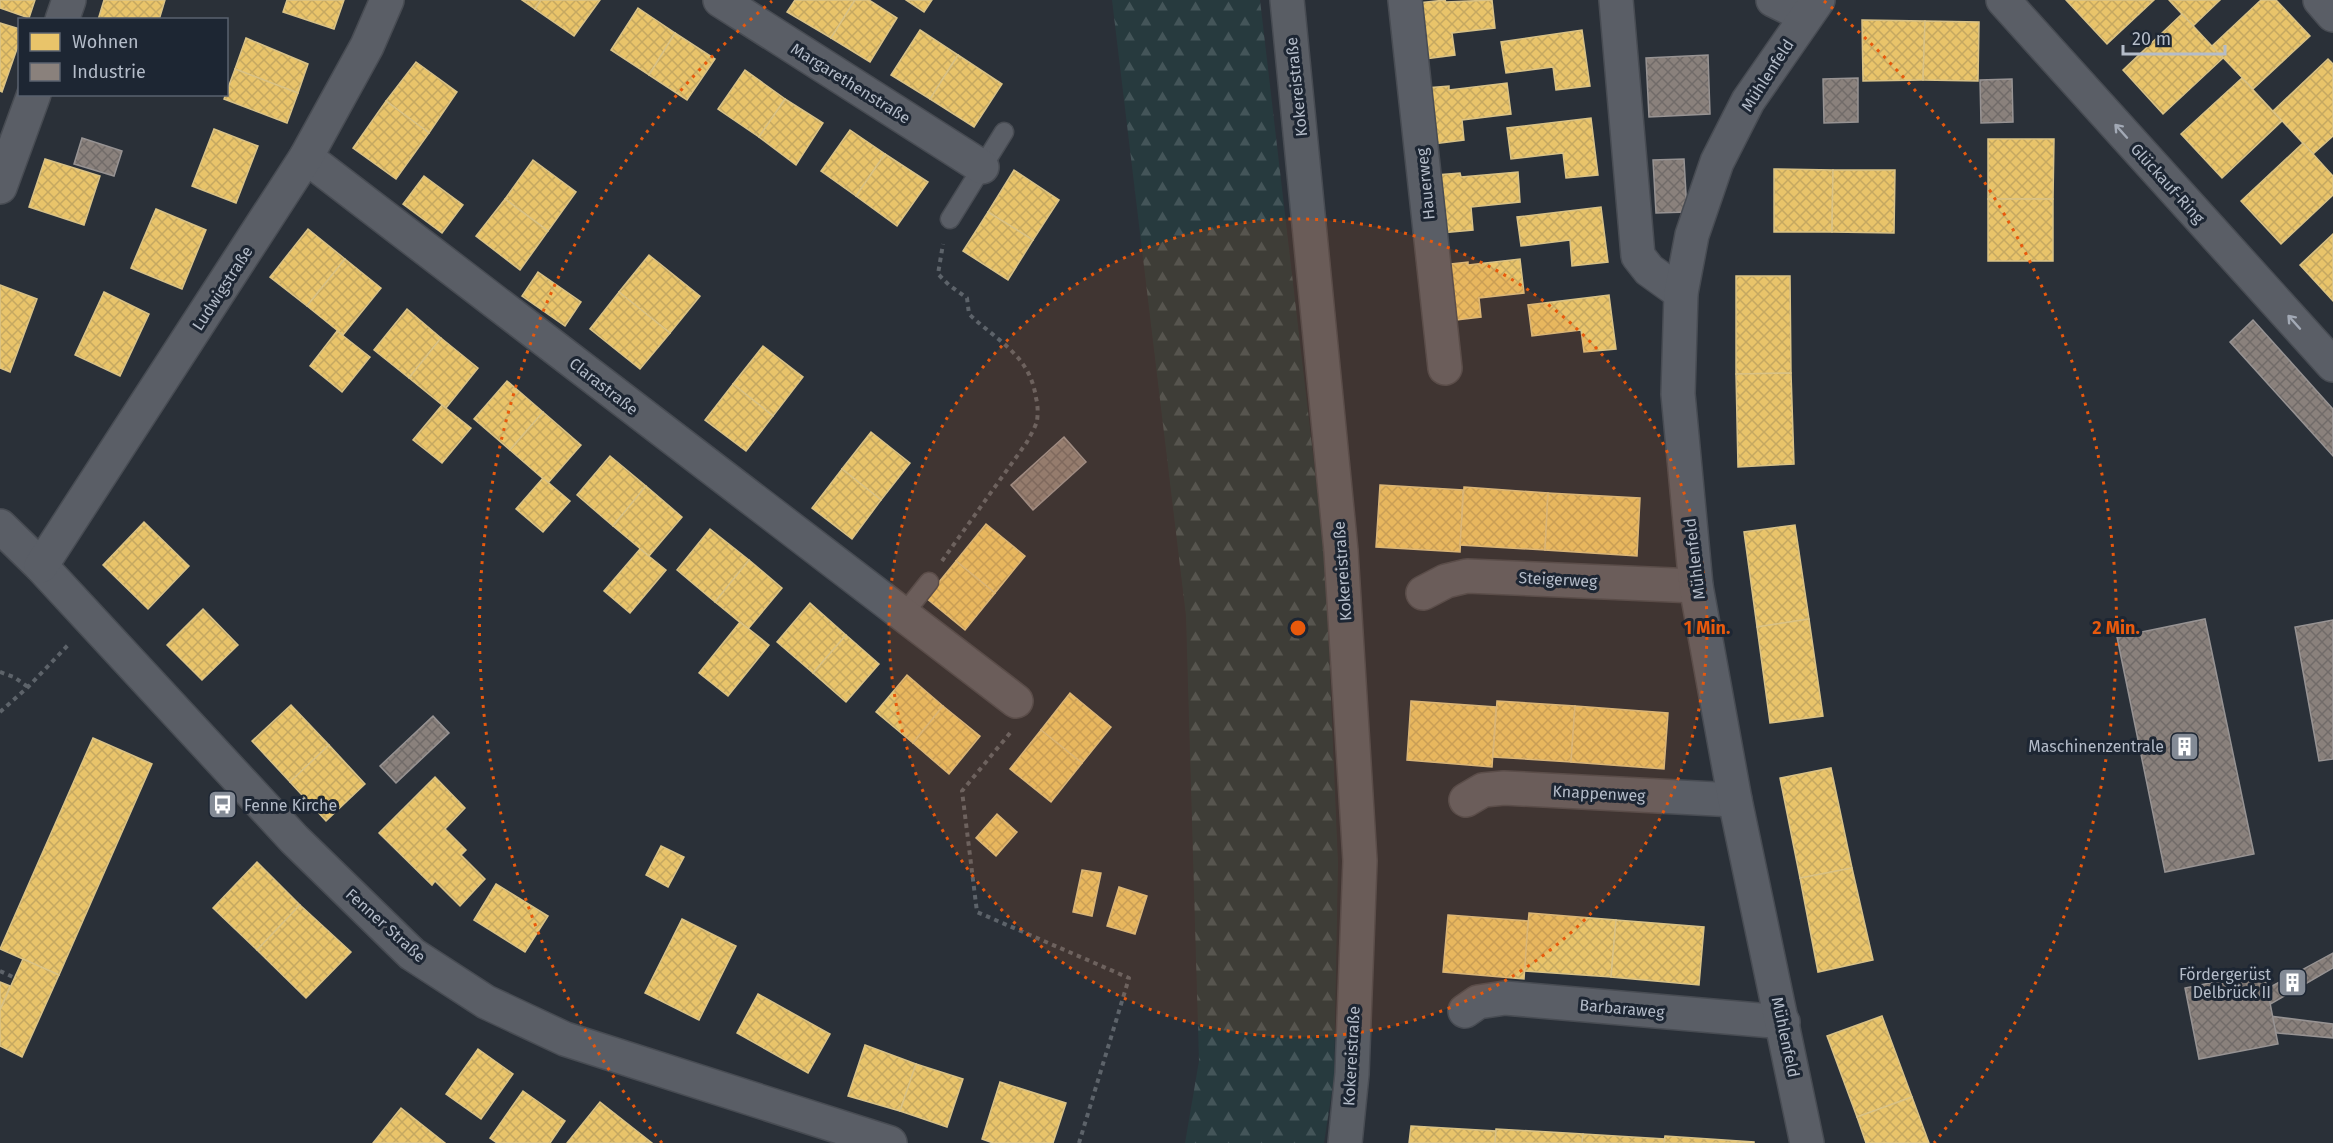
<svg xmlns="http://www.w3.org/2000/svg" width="2333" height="1143" font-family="'Fira Sans',sans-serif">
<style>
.forest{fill:url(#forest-firs)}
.homes{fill:url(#homes-cross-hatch);stroke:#d9c286;stroke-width:1.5}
.industry{fill:url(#industry-cross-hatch);stroke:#979393;stroke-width:1.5}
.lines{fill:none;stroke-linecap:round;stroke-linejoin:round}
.service-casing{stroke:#484c53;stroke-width:21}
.minor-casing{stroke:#484c53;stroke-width:36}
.secondary-casing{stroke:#484c53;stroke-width:36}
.path{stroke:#5d636a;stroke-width:4;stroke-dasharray:4.5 4.5;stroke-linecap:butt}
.service{stroke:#5a5e66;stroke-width:18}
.minor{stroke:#5a5e66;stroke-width:33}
.secondary{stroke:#595d64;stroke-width:33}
.oneway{stroke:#a2a9b5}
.ring{fill:none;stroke:#e8590c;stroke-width:3;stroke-dasharray:3 6}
.labels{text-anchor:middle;stroke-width:6;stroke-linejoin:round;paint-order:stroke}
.street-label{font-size:16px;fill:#b4bcc9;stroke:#1d2633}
.poi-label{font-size:16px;fill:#b4bcc9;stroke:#1d2633;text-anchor:end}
.centre{fill:#e8590c;stroke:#1d2633;stroke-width:3}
.ring-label{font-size:18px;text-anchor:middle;font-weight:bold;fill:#e8590c;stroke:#1d2633;stroke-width:6;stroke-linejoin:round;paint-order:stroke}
</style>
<defs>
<pattern id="forest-firs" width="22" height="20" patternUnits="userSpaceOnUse" patternTransform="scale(1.5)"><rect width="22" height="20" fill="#273a3e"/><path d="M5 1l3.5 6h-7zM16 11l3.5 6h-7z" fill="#445559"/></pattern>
<pattern id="homes-cross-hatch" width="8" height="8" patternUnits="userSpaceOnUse" patternTransform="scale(1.5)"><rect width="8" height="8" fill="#e9c46a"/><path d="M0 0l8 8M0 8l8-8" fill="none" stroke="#c5a861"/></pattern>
<pattern id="industry-cross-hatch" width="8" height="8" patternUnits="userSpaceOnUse" patternTransform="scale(1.5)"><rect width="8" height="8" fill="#8a817c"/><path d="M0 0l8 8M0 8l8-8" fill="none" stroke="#716b69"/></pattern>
</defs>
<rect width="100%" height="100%" fill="#2a3038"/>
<path class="forest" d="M1112,0H1260L1325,557L1338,863L1334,1078L1324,1143H1185L1199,1061L1186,616Z"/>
<g class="homes">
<path d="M0,0H35L29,18L0,8Z"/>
<path d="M104,0H165L159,20H98Z"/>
<path d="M287,0H344L334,29L283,12Z"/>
<path d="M522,0H541L535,9Z"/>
<path d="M541,0H600L574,36L535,9Z"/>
<path d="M795,0H855L831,38L787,12Z"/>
<path d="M855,0H869L897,18L870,62L831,38Z"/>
<path d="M906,0H932L924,12Z"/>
<path d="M1445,0L1446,2L1492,0L1495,28L1452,33L1455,55L1425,59L1418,3Z"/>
<path d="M2066,0H2154L2107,44Z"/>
<path d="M2169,0H2220L2193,26Z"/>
<path d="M2261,0H2276L2310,36L2253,89L2212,46Z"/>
<path d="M638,8L675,33L649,75L611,50Z"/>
<path d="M2182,14L2223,58L2163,114L2123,70Z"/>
<path d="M1862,20L1925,21L1923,80L1863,81Z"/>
<path d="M1925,21L1979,22L1978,81L1923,80Z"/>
<path d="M0,23L20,29V40L2,92L0,91Z"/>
<path d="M920,30L958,55L930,99L891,75Z"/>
<path d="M1582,30L1590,86L1556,90L1553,67L1506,73L1501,42Z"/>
<path d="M675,33L715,59L687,100L649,75Z"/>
<path d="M246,38L308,64L298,93L235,69Z"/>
<path d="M958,55L1002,84L974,127L930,99Z"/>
<path d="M2328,59L2333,64V136L2313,154L2273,111Z"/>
<path d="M416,62L457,92L429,133L386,101Z"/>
<path d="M235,69L298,93L287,123L224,99Z"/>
<path d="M745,70L785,99L759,137L718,109Z"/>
<path d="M2242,78L2282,121L2222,178L2181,134Z"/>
<path d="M1507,83L1511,114L1462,120L1464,140L1433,144L1426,88L1449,86V90Z"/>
<path d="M785,99L823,123L796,165L759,137Z"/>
<path d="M386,101L429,133L396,179L353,148Z"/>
<path d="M1591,118L1598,175L1566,178L1563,153L1511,159L1507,128Z"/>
<path d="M214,129L258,146L236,203L192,186Z"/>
<path d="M850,130L885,154L856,196L821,171Z"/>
<path d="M1988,139H2054L2053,199H1988Z"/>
<path d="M2303,143L2333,176V195L2281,244L2241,201Z"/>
<path d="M885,154L928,182L897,226L856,196Z"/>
<path d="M45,159L100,176L84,225L29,207Z"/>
<path d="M533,160L576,192L548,231L505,199Z"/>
<path d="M1774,169L1833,170L1832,232H1774Z"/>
<path d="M1014,170L1059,200L1033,240L988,212Z"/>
<path d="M1833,170H1895L1894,233L1832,232Z"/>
<path d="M1518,172L1520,202L1471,207L1473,230L1441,233L1436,175L1460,173L1461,177Z"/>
<path d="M424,176L463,205L442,233L403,204Z"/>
<path d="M505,199L548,231L520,270L476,236Z"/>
<rect x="1988" y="199" width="65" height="62"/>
<path d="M1601,207L1608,262L1572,266L1570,240L1521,246L1517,217Z"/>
<path d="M156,209L206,230L182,289L131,268Z"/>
<path d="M988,212L1033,240L1008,280L963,251Z"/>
<path d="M308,229L345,259L307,306L270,277Z"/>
<path d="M2333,234V301L2300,265Z"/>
<path d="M649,255L700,296L670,333L619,292Z"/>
<path d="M345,259L381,288L343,335L307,306Z"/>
<path d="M1520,259L1524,293L1479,298L1481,317L1448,321L1442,265L1468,262V265Z"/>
<path d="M538,272L581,302L565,326L522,296Z"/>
<path d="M1736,276H1790L1791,373L1736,374Z"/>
<path d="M0,285L37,299L10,372L0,368Z"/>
<path d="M104,292L149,314L120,376L75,355Z"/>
<path d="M619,292L670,333L640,369L590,329Z"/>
<path d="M1609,295L1616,349L1584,352L1581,330L1532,336L1528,305Z"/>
<path d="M407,309L441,338L409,378L374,350Z"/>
<path d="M337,331L370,357L342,392L310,366Z"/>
<path d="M441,338L478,368L446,408L409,378Z"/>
<path d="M763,346L803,377L773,416L733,384Z"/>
<path d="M1791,373L1794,464L1738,467L1736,374Z"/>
<path d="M507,381L543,412L510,450L474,419Z"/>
<path d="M733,384L773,416L746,451L705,420Z"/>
<path d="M442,405L471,428L442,463L413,440Z"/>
<path d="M543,412L581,445L548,483L510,450Z"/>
<path d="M871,432L910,463L881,500L842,469Z"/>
<path d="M610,456L646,486L613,526L577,495Z"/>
<path d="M842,469L881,500L852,539L812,508Z"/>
<path d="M543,478L570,501L543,532L516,509Z"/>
<path d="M1380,485L1463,490L1460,552L1376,547Z"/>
<path d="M646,486L682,517L649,556L613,526Z"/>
<path d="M1464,487L1548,493L1545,550L1460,545Z"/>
<path d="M1548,493L1640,498L1637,556L1545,550Z"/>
<path d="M144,522L189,566L148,609L103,565Z"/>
<path d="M986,524L1025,556L995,593L956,561Z"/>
<path d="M1795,525L1809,619L1757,627L1744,532Z"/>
<path d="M710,529L749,560L715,602L677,570Z"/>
<path d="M640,549L666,570L630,613L604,591Z"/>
<path d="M749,560L782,588L748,629L715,602Z"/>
<path d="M956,561L995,593L965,630L926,598Z"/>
<path d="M810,603L846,635L813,673L777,642Z"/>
<path d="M203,609L238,645L202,680L167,645Z"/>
<path d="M1809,619L1823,716L1770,723L1757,627Z"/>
<path d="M740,622L769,645L728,696L699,673Z"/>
<path d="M846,635L879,664L846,702L813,673Z"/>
<path d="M907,675L943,706L913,743L876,712Z"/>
<path d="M1070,693L1111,727L1082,763L1041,730Z"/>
<path d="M1411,701L1496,707L1492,767L1407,760Z"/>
<path d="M1497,701L1575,706L1571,762L1493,757Z"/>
<path d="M291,705L329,745L290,782L252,741Z"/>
<path d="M943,706L980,736L949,774L913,743Z"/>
<path d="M1575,706L1668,713L1664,769L1571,762Z"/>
<path d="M1041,730L1082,763L1051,802L1010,769Z"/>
<path d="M93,738L152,764L59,975L0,949Z"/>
<path d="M329,745L365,784L326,821L290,782Z"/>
<path d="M1831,768L1852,868L1800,878L1780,778Z"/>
<path d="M435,777L465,808L445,829L466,850L461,855L485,879L460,906L435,881L432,885L379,833Z"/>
<path d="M997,814L1017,832L996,856L976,838Z"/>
<path d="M661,846L684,857L668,887L646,875Z"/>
<path d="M257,862L300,905L257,950L213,908Z"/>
<path d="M1852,868L1873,960L1818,972L1800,878Z"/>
<path d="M1082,870L1101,873L1092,916L1073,912Z"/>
<path d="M496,884L548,916L525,952L474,920Z"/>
<path d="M1119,887L1147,896L1135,934L1107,926Z"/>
<path d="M300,905L351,952L306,998L257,950Z"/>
<path d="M1529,913L1616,920L1611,977L1524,971Z"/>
<path d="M1448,915L1528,921L1524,979L1443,972Z"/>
<path d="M682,919L736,946L699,1020L645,993Z"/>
<path d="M1616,920L1704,927L1699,985L1611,977Z"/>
<path d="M23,959L59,975L22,1057L0,1046V1010Z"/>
<path d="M0,982L10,986L0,1010Z"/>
<path d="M758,994L830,1034L808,1073L737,1033Z"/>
<path d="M1882,1016L1912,1097L1857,1117L1827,1036Z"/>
<path d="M865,1045L916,1064L900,1111L848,1096Z"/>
<path d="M478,1049L513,1074L481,1119L446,1094Z"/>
<path d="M916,1064L963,1079L947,1127L900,1111Z"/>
<path d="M1000,1082L1066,1103L1053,1143H993L982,1139Z"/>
<path d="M523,1091L565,1121L550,1143H497L490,1138Z"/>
<path d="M1912,1097L1929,1143H1866L1857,1117Z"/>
<path d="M600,1102L652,1143H567Z"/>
<path d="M401,1108L445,1143H373Z"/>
<path d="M1411,1126L1496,1131L1495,1143H1409Z"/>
<path d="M1496,1129L1583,1134L1582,1143H1495Z"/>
<path d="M1583,1134L1665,1139L1664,1143H1582Z"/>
<path d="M1665,1136L1754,1142V1143H1664Z"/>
</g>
<g class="industry">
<path d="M1708,55L1710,114L1649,117L1646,58Z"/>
<path d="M1858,78V122L1824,123L1823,79Z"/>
<path d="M2012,79L2013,122L1981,123L1980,80Z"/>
<path d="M82,138L122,151L114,176L74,164Z"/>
<path d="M1684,159L1687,212L1656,213L1653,160Z"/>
<path d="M2253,320L2333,409V456L2230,342Z"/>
<path d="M1064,437L1086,462L1033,510L1011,485Z"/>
<path d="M2205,619L2254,854L2165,872L2117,637Z"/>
<path d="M2333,620V759L2319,761L2295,627Z"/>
<path d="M433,716L449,733L396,783L380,766Z"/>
<path d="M2333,953V968L2253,1014L2333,1024V1038L2256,1031L2215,1039L2208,1006L2250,998Z"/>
<path d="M2264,972L2278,1044L2199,1059L2185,988Z"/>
</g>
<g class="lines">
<defs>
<g id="service">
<path d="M950,219L1004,132"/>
<path d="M902,616L929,582"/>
</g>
<g id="minor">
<path d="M720,0L982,167"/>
<path d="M1405,0L1445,368"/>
<path d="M1616,0L1638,256L1649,270L1681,293"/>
<path d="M1773,0L1806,16"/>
<path d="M2003,0L2333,365"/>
<path d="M2320,0L2333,15"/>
<path d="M62,20L69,0"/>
<path d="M306,157L1016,701"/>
<path d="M0,187L34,94"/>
<path d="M0,526L41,566L294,839L412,954L486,1002L565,1039L890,1143"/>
<path d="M41,566L306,157L367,46L387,0"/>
<path d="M1423,593L1446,581L1467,576L1696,586"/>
<path d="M1466,800L1483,790L1504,788L1735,800"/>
<path d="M1465,1011L1478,1002L1505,998L1783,1022"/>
<path d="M1807,1143L1735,800L1696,586L1678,394L1681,293L1692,235L1717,162L1748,101L1818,0"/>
</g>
<path id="secondary" d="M1287,0L1341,551L1360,861L1352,1074L1345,1143"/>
</defs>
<use href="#service" class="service-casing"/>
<use href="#minor" class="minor-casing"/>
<use href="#secondary" class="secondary-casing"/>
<g class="path">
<path d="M942,561L1027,442C1030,436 1035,428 1037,421C1038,414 1038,405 1036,398C1030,355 997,341 969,314L967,298L949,285L938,274L943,244"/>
<path d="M0,672L14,677L28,687"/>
<path d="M0,712L28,687L68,645"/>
<path d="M1010,733L962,791L977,912L1129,978L1079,1143"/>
<path d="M0,971L15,978"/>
</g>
<use href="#service" class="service"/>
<use href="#minor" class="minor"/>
<use href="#secondary" class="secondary"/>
</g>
<defs><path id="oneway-shaft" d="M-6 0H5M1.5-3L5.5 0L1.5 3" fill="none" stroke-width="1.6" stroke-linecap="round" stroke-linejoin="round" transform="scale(1.5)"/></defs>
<g class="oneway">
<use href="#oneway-shaft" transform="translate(2121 131) rotate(-132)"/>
<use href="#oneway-shaft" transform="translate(2294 322) rotate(-132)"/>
</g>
<circle cx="1298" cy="628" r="409" fill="#e8590c" fill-opacity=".12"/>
<g class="ring">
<circle cx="1298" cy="628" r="409"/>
<path d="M662 1143A818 818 0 0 1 772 1M1824 1A818 818 0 0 1 1934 1143"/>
</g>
<defs>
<symbol id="building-square" viewBox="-11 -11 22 22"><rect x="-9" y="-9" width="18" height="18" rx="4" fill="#848b96" stroke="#1d2633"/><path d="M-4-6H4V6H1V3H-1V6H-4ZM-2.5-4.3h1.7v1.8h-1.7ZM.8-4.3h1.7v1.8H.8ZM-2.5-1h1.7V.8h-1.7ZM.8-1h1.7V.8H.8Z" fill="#fff"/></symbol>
<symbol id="bus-square" viewBox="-11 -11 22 22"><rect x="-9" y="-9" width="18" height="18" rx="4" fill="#848b96" stroke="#1d2633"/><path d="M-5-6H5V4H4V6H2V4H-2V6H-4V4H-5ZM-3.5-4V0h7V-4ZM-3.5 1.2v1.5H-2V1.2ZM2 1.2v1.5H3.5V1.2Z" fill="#fff"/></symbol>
</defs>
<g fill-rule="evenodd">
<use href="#building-square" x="2168" y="730" width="33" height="33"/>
<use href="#bus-square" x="206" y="788" width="33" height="33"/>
<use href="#building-square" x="2276" y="966" width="33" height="33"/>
</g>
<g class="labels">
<g class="street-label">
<text transform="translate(1767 75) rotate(-57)" y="6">Mühlenfeld</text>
<text transform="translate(851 83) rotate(32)" y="6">Margarethenstraße</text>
<text transform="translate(1296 87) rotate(-96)" y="6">Kokereistraße</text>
<text transform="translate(2168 183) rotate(48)" y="6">Glückauf-Ring</text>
<text transform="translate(1425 184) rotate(-96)" y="6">Hauerweg</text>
<text transform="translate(222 288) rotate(-57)" y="6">Ludwigstraße</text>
<text transform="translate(604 386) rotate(38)" y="6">Clarastraße</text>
<text transform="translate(1694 559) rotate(-97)" y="6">Mühlenfeld</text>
<text transform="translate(1342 571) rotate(-94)" y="6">Kokereistraße</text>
<text transform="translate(1558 579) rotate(3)" y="6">Steigerweg</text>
<text transform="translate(1599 793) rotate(3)" y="6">Knappenweg</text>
<text transform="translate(386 925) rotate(42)" y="6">Fenner Straße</text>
<text transform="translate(1622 1008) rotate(5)" y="6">Barbaraweg</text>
<text transform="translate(1786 1037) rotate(78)" y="6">Mühlenfeld</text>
<text transform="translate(1351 1056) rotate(-87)" y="6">Kokereistraße</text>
</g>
<g class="poi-label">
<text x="2164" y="752">Maschinenzentrale</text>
<text x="244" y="811" text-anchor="start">Fenne Kirche</text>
<text x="2271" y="980">Fördergerüst<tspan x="2271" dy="18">Delbrück II</tspan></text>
</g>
</g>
<circle cx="1298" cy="628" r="9" class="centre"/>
<g class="ring-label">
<text x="1707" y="634">1 Min.</text>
<text x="2116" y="634">2 Min.</text>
</g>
<rect x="18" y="18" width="210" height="78" fill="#1d2633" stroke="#59626f" stroke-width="1.5"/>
<rect x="30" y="33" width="30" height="18" fill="#e9c46a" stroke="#59626f" stroke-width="1.5"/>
<text x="72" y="48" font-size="18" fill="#b4bcc9">Wohnen</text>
<rect x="30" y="63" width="30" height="18" fill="#8a817c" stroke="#59626f" stroke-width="1.5"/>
<text x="72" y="78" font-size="18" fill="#b4bcc9">Industrie</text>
<path d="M2123 45v9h102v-9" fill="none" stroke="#b4bcc9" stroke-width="3"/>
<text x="2132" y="45" font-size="18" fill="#b4bcc9" stroke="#1d2633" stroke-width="4.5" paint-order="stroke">20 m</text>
</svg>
